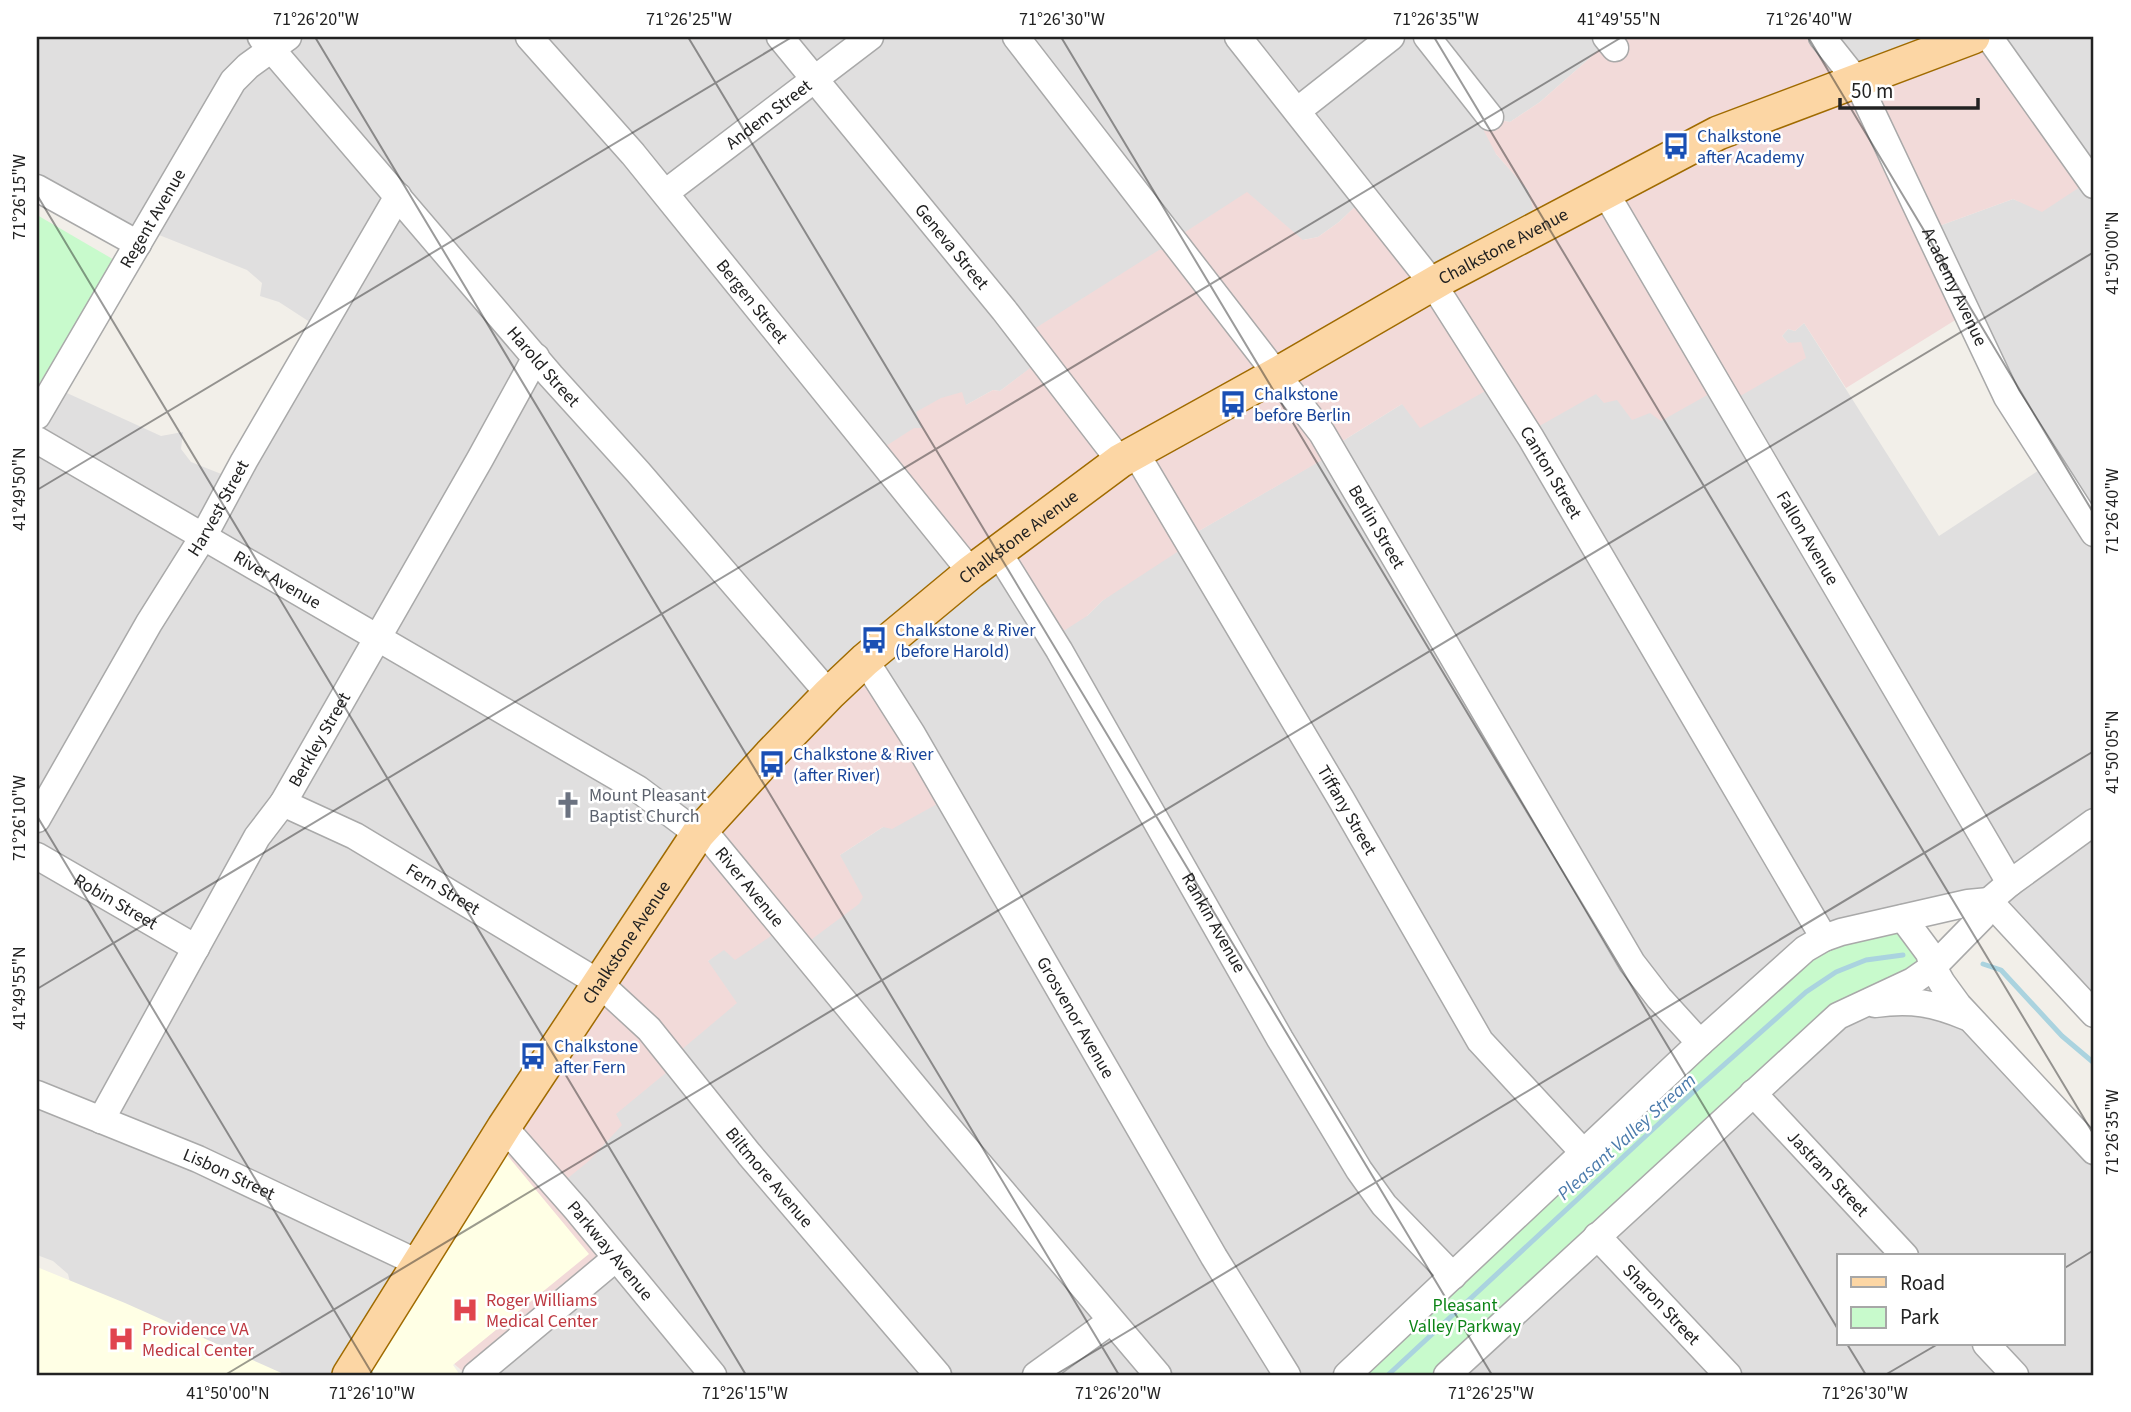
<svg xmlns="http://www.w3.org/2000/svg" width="2131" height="1412" font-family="'Source Sans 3',sans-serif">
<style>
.residential{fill:#e0dfdf;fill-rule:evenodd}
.commercial{fill:#f2dad9}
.education{fill:#ffffe5}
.park{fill:#c8facc}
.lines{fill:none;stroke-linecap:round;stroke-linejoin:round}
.stream{stroke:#aad3df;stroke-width:5}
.minor-casing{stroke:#a9a9a9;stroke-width:29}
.major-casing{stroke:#a06b00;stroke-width:36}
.minor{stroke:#fff;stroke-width:26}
.major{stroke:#fcd6a4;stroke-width:33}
.ticks{fill:none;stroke:#222;stroke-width:2;stroke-opacity:0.45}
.labels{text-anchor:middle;stroke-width:5;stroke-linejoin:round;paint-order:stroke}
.street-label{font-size:18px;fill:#222;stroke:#fff}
.transit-label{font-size:18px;fill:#164399;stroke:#fff;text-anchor:start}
.worship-label{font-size:18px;fill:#5b616d;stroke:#fff;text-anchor:start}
.health-label{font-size:18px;fill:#be3a42;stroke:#fff;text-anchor:start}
.park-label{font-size:18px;fill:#0c8416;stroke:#fff}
.water-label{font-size:19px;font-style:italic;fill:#4a7aab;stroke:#fff}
.neatline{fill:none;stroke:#222;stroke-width:2.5}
.ticks-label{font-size:18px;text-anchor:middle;fill:#222}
</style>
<rect width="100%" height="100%" fill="#f2efe9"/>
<g class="residential">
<path d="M37,37H1605L1608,42L1540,102L1510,122L1489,118L1496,154L1528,190L1537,222L1436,281L1362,200L1339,222L1318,237L1303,240L1039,362L1000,391L993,390L966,405L992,553L1087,616L1102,601L1185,539L1328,456L1333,447L1402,404L1496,384L1596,393L1788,343L1782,336L1788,329L1795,331L1804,323L1939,536L2047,465L1928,230L2013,199L2036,208L1984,37H2094V1017L1987,905L1831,926L1334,1375H478L546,1296L605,1253L557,1187L615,1114L672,1067L708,961L840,855L883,827L860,660L337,1375H251L76,1307L68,1274L53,1261L37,1255V421L56,388L161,436L183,432L181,449L191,462L234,479L319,328L279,302L260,296L262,283L247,270L149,231L141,241L37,189Z"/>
<path d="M1822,37H1967L1870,74Z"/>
<path d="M1929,971L2094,1150V1375H1442L1745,1092ZM1839,1256H2063V1344H1839Z"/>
</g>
<g class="commercial">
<path d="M1605,37H1822L1855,78L1984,37L2089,181L2042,212L2013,199L1928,230L1965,314L1846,388L1804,323L1795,331L1788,329L1782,336L1788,343L1801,342L1806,358L1730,402L1718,389L1661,421L1650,413L1632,420L1617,400L1604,403L1596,394L1527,433L1496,385L1420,428L1402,404L1333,447L1329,456L1185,539L1188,545L1102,601L1087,616L1054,637L998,554L967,568L875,453L914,428H922L916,412L941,398L962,392L966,405L993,390L1000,391L1038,362L1023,336L1159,250L1179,247L1176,238L1247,192L1303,240L1318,237L1339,222L1362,200L1430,282L1537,222L1528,190L1496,154L1484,131L1489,118L1510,122L1540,102L1608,42Z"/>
<path d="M861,659L946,799L892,829L883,827L840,855L863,897L859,904L800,948L780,930L735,960L724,950L708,961L737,1003L674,1056L673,1067L616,1114L622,1125L590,1160L557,1187L605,1253L546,1296L501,1347L467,1375L385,1304L566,1020Z"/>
</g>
<g class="education">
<path d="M507,1155L589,1254L453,1365L460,1375H367Z"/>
<path d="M37,1267L125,1303L286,1375H37Z"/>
</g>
<g class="park">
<path d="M37,215L116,261L37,387Z"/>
<path d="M1903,918L1933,967L1857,996L1449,1375H1351L1824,938Z"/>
</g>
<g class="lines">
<g class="stream">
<path d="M1983,964L2001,970L2062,1036L2094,1063"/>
<path d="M1388,1375L1691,1094L1806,992L1836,972L1866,960L1903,955"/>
</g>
<defs>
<g id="minor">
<path id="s1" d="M261,37L551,376L638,472L829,694"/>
<path id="s2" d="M529,37L633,154L971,572"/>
<path id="s3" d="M780,37L1004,310L1120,461"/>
<path id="s4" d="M1016,37L1322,433L1632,963L1659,998L1700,1043"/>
<path id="s5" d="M1238,37L1433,284L1531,438L1824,938"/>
<path d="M1427,37L1490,117"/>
<path d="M1606,37L1615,48"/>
<path id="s6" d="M1822,37L1857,81L2007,397L2094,533"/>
<path d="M1989,37L2094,185"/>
<path d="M1297,111L1391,37"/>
<path d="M37,188L138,244"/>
<path id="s7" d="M1605,192L2010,883"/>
<path id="s8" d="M665,193L870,37"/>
<path id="s9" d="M37,416L233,81L248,66L288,37"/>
<path id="s10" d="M37,440L638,789L698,834L712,841L940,1118L1158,1375"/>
<path id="s11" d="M1135,452L1341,799L1480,1041L1583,1152"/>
<path id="s12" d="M998,552L1059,650L1280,1039L1359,1170L1384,1205L1453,1276"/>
<path id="s13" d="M865,660L912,734L1214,1257L1287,1375"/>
<path id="s14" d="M283,803L355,836L599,983L649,1029L749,1154L938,1375"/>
<path id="s15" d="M37,819L149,623L203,537L244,461L398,196"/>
<path id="s16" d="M37,856L196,948"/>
<path d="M1989,901L2094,1014"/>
<path d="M1903,918L1929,953L1933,967L1942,983L1958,1005L2094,1151"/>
<path d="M1875,1004C1911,999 1934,1003 1967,1017"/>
<path id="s17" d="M1753,1093L1905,1256"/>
<path id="s18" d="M37,1094L198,1159L418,1263"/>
<path id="s19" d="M101,1120L257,837L283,803L480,459L536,357"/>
<path id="s20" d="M504,1127L577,1210L713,1375"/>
<path id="s21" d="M1597,1236L1728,1375"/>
<path d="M1986,1344L2015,1375"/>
<path d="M476,1375L616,1258"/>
<path d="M1036,1375L1111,1321"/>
<path d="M1347,1375L1700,1043L1805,949L1824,938L1841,932L1968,903L1989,901"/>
<path d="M1447,1375L1838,1016L1913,981L1933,967L1982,917L1989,901L2010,883L2094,822"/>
</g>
<g id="major">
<path id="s22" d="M349,1375L504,1127L698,834L770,755L829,694L865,660L971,572L1120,461L1277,374L1443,278L1718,133L1973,37"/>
</g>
</defs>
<use href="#minor" class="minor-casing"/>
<use href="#major" class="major-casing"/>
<use href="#minor" class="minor"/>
<use href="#major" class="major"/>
</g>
<path class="ticks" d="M315,37L1119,1375M688,37L1492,1375M1061,37L1839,1331M1434,37L2094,1135M1808,37L2094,514M37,195L746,1375M37,490L792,37M37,816L373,1375M37,989L1622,37M2063,1269L2094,1250M1847,1344L1866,1375M225,1375L2094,252M1055,1375L2094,751M1885,1375L1938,1344"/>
<defs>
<symbol id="bus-bare" viewBox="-9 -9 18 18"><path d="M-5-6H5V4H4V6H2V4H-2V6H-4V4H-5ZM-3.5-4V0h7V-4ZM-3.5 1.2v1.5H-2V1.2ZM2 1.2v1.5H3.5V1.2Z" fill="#1a4fb4" stroke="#fff" stroke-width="2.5" paint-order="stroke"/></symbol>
<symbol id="church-bare" viewBox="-9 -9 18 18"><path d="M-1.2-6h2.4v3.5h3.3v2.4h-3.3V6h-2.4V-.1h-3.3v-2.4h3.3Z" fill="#6b7280" stroke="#fff" stroke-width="2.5" paint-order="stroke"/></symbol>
<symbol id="hospital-bare" viewBox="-9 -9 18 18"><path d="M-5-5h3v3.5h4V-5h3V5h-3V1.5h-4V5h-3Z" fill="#e0444e" stroke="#fff" stroke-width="2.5" paint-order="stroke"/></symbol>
</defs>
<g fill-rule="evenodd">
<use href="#bus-bare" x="1657" y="127" width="38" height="38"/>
<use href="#bus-bare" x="1214" y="385" width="38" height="38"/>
<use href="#bus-bare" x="855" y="621" width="38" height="38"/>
<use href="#bus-bare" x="753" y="745" width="38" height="38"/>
<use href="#church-bare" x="549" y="786" width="38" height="38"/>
<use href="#bus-bare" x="514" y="1037" width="38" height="38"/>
<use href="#hospital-bare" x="446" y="1291" width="38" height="38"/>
<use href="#hospital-bare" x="102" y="1320" width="38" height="38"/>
</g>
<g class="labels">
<g class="street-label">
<text dy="6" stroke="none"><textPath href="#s8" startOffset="130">Andem Street</textPath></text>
<text dy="6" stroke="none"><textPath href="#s9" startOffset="229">Regent Avenue</textPath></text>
<text dy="6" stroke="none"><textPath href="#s22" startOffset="1648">Chalkstone Avenue</textPath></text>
<text dy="6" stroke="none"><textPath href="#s3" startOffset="271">Geneva Street</textPath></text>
<text dy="6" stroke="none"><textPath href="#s6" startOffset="284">Academy Avenue</textPath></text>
<text dy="6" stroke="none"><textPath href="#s2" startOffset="346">Bergen Street</textPath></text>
<text dy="6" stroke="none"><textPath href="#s1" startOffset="434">Harold Street</textPath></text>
<text dy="6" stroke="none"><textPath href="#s5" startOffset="537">Canton Street</textPath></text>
<text dy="6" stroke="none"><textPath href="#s15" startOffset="360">Harvest Street</textPath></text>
<text dy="6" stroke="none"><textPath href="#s4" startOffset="609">Berlin Street</textPath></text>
<text dy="6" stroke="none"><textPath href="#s22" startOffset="1082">Chalkstone Avenue</textPath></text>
<text dy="6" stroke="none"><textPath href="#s7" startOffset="401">Fallon Avenue</textPath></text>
<text dy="6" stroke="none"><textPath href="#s10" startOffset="278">River Avenue</textPath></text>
<text dy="6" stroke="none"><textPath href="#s19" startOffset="439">Berkley Street</textPath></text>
<text dy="6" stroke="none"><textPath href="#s11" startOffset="416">Tiffany Street</textPath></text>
<text dy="6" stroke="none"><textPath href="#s10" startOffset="845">River Avenue</textPath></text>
<text dy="6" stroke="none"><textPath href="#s14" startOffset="182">Fern Street</textPath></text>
<text dy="6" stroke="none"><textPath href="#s16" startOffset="91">Robin Street</textPath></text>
<text dy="6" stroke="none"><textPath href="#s12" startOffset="429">Rankin Avenue</textPath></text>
<text dy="6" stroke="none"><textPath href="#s22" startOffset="514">Chalkstone Avenue</textPath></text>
<text dy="6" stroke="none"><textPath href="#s13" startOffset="415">Grosvenor Avenue</textPath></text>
<text dy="6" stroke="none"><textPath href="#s18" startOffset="208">Lisbon Street</textPath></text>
<text dy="6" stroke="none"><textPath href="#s17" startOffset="110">Jastram Street</textPath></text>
<text dy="6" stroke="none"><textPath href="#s14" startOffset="623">Biltmore Avenue</textPath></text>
<text dy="6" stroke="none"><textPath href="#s20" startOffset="163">Parkway Avenue</textPath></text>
<text dy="6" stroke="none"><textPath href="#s21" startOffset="94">Sharon Street</textPath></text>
</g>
<g class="transit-label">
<text x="1697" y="142">Chalkstone<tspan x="1697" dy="21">after Academy</tspan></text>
<text x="1254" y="400">Chalkstone<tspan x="1254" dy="21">before Berlin</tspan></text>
<text x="895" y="636">Chalkstone &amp; River<tspan x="895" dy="21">(before Harold)</tspan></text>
<text x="793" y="760">Chalkstone &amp; River<tspan x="793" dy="21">(after River)</tspan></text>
<text x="554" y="1052">Chalkstone<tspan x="554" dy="21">after Fern</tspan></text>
</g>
<g class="worship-label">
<text x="589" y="801">Mount Pleasant<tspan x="589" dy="21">Baptist Church</tspan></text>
</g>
<g class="health-label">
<text x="486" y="1306">Roger Williams<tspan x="486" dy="21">Medical Center</tspan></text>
<text x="142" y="1335">Providence VA<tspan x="142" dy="21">Medical Center</tspan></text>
</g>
<g class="park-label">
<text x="1465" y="1311">Pleasant<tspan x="1465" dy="21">Valley Parkway</tspan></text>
</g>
<g class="water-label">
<text transform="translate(1626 1136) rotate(-42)" y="7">Pleasant Valley Stream</text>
</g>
</g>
<rect width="2131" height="1412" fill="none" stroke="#ffffff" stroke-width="77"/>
<rect x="1837" y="1254" width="228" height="91" fill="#ffffff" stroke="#a7a7a7" stroke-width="2"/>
<rect x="1851" y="1277" width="35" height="10" fill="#fcd6a4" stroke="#a7a7a7" stroke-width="2"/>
<text x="1900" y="1290" font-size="21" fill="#222222">Road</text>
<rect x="1851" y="1307" width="35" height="21" fill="#c8facc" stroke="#a7a7a7" stroke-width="2"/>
<text x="1900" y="1324" font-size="21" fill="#222222">Park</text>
<path d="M1840 98v10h138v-10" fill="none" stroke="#222222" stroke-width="3.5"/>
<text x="1851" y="98" font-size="21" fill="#222222" stroke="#ffffff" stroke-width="5" paint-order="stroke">50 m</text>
<rect x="38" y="38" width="2054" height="1336" class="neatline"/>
<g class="ticks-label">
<text x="316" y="25">71°26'20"W</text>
<text x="689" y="25">71°26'25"W</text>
<text x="1062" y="25">71°26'30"W</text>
<text x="1436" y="25">71°26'35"W</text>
<text x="1619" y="25">41°49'55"N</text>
<text x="1809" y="25">71°26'40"W</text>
<text transform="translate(19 197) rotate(-90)" y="6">71°26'15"W</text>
<text transform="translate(2112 253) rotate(-90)" y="6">41°50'00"N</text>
<text transform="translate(19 489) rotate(-90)" y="6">41°49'50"N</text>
<text transform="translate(2112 511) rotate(-90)" y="6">71°26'40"W</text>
<text transform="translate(2112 752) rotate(-90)" y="6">41°50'05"N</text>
<text transform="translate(19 818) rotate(-90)" y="6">71°26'10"W</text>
<text transform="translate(19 988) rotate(-90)" y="6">41°49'55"N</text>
<text transform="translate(2112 1132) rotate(-90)" y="6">71°26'35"W</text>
<text x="228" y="1399">41°50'00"N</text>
<text x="372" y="1399">71°26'10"W</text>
<text x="745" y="1399">71°26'15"W</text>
<text x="1118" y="1399">71°26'20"W</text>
<text x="1491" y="1399">71°26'25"W</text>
<text x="1865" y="1399">71°26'30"W</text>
</g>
</svg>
